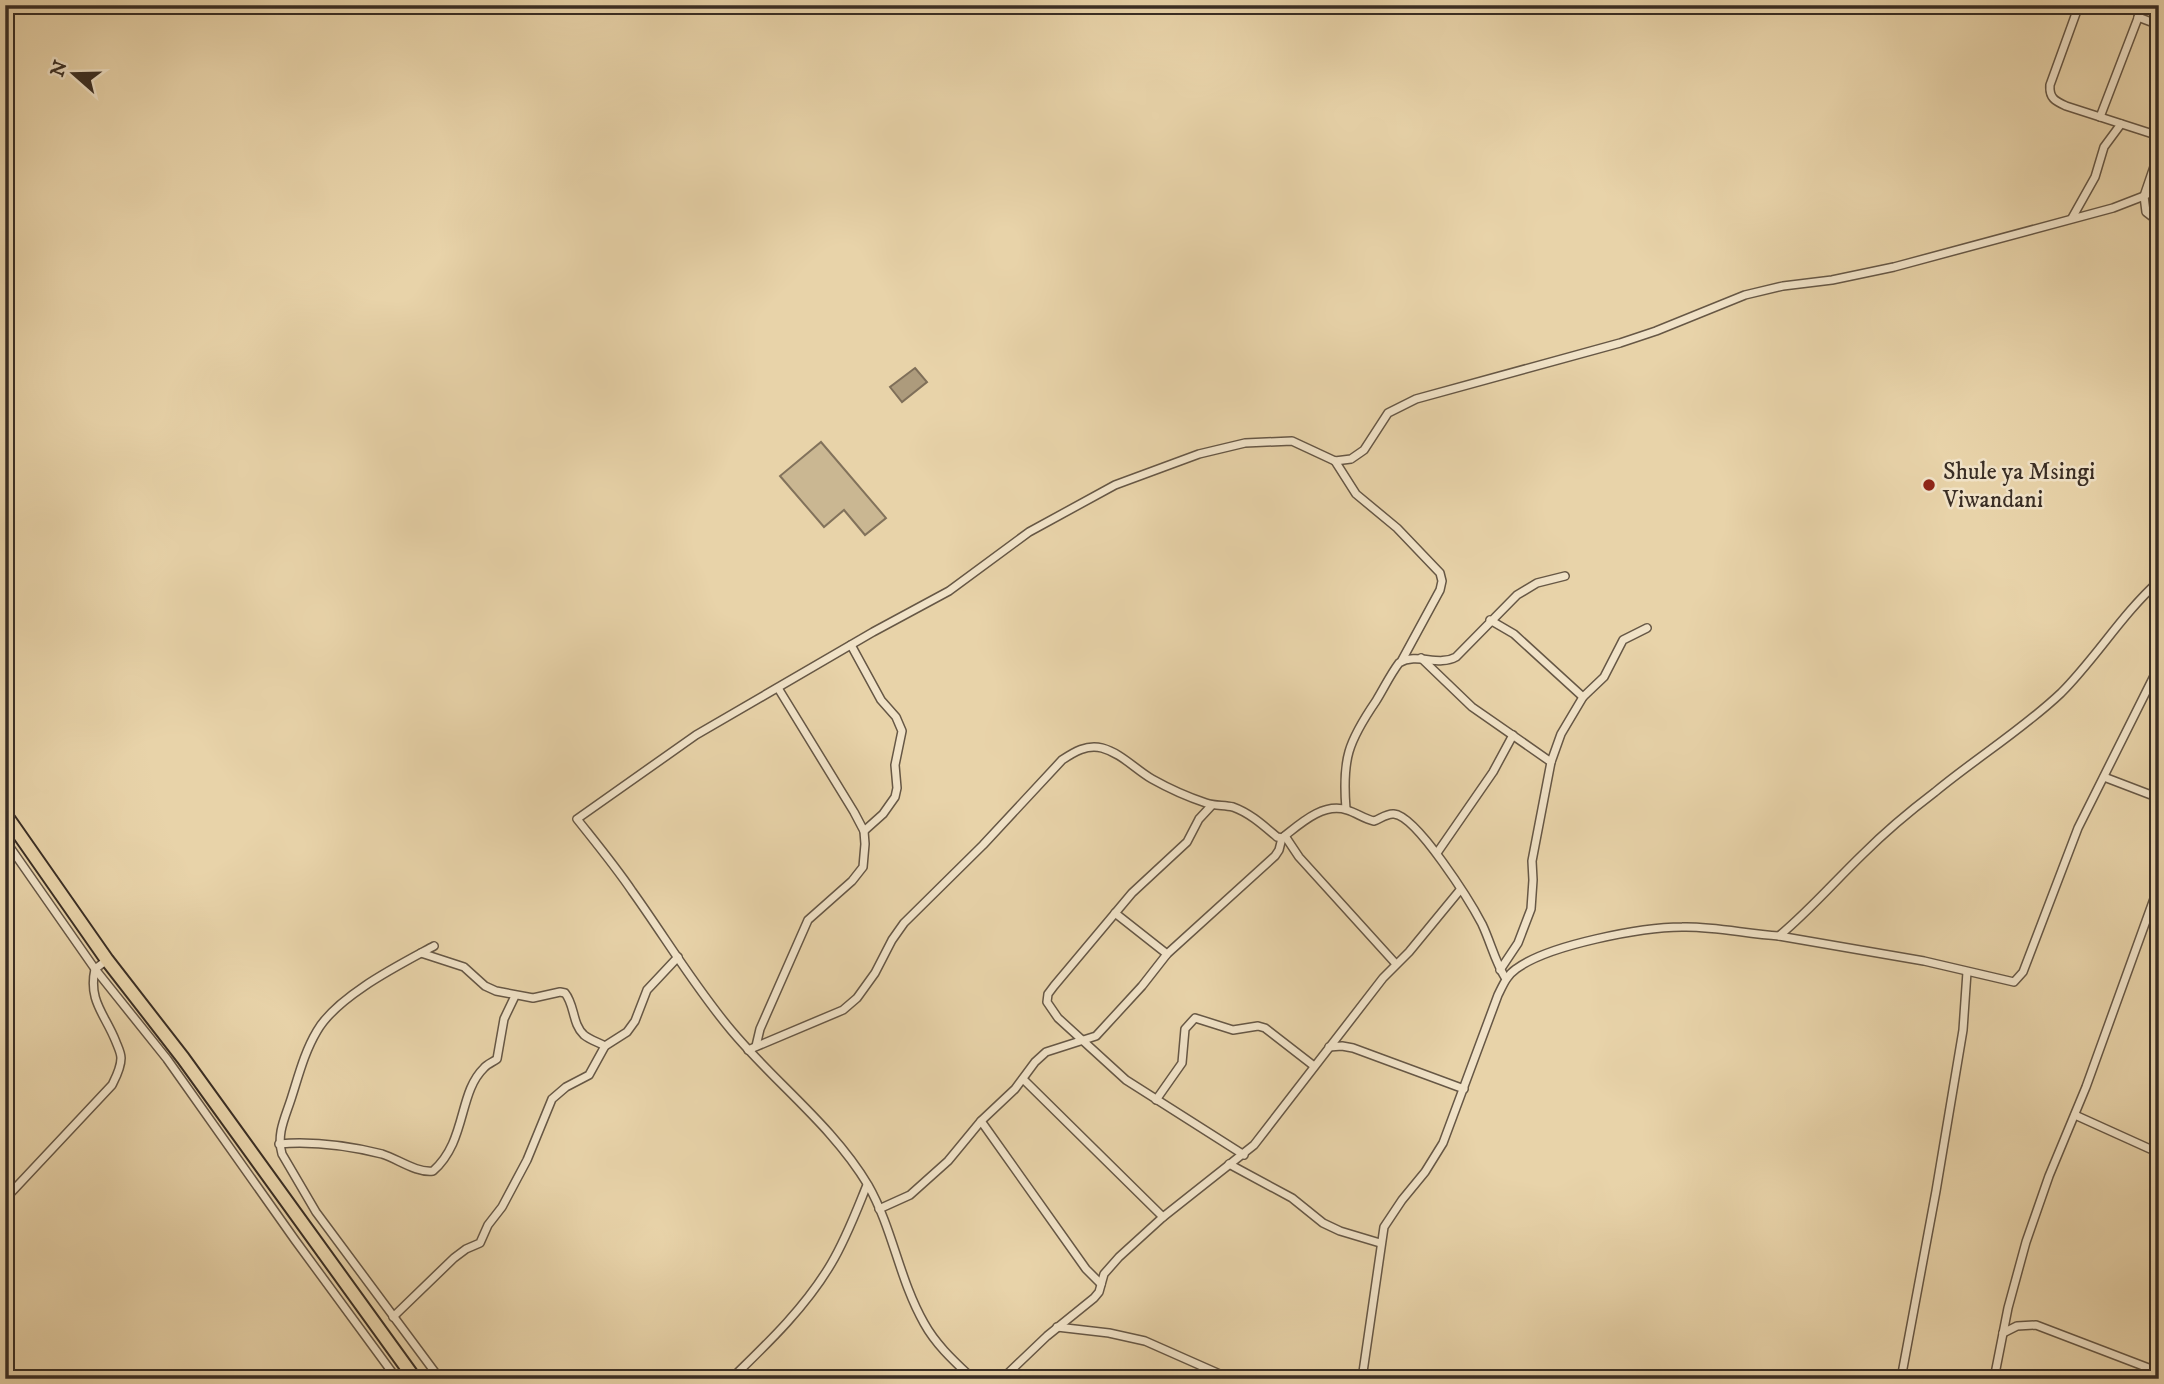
<svg xmlns="http://www.w3.org/2000/svg" width="2164" height="1384" font-family="'IM FELL DW Pica',serif">
<style>
.green{fill:#cab792;stroke:#82725b;stroke-width:2}
.water{fill:#ad9b7c;stroke:#7f6f59;stroke-width:2}
.lines{fill:none;stroke-linecap:round;stroke-linejoin:round}
.street-casing{stroke:#665745;stroke-width:10}
.highway-casing{stroke:#3a2e24;stroke-width:16}
.street{stroke:#f0e2c7;stroke-width:7}
.highway{stroke:#e8d3a9;stroke-width:12}
.poi-dot{fill:#8f2418;stroke:#f0e2c7;stroke-width:2.5}
.labels{text-anchor:middle;stroke-width:5;stroke-linejoin:round;paint-order:stroke}
.poi-label{font-size:24px;fill:#3a2e24;stroke:#f0e2c7;text-anchor:start}
</style>
<rect width="100%" height="100%" fill="#e8d3a9"/>
<filter id="stains"><feTurbulence type="fractalNoise" baseFrequency=".00286" numOctaves="4"/><feColorMatrix values="0 0 0 0 .2 0 0 0 0 .09 0 0 0 0 .02 0 0 0 .5 -.17"/></filter>
<radialGradient id="worn" r=".72"><stop offset=".6" stop-color="#630" stop-opacity="0"/><stop offset="1" stop-color="#630" stop-opacity=".3"/></radialGradient>
<path class="green" d="M821,442L886,518L865,535L844,510L824,527L780,476Z"/>
<path class="water" d="M915,368L927,382L902,402L890,387Z"/>
<g class="lines">
<defs>
<g id="street">
<path d="M2079,5L2050,85C2049,98 2055,101 2066,106L2159,136"/>
<path d="M2138,17L2159,25"/>
<path d="M2100,117L2143,5"/>
<path d="M2159,152L2144,196L2146,212L2159,222"/>
<path d="M2072,218L2095,177L2104,147L2121,124"/>
<path d="M1335,461L1356,494L1397,528L1440,573L1442,581L1440,590L1402,660"/>
<path d="M1490,620L1514,634L1583,697"/>
<path d="M851,645L881,700L896,717L902,731L895,765L897,788L895,797L883,814L864,831"/>
<path d="M1421,658L1472,707L1551,762"/>
<path d="M2104,777L2159,798"/>
<path d="M1212,805L1199,819L1187,842L1132,893L1054,986L1048,994L1047,1002L1058,1018L1126,1080L1244,1155"/>
<path d="M1346,809C1342,759 1348,742 1376,701C1384,688 1390,675 1399,663C1417,652 1438,667 1456,657L1517,595L1537,583L1565,576"/>
<path d="M1285,836L1299,857L1396,964"/>
<path d="M5,840L95,969L167,1059L295,1240L397,1379"/>
<path d="M1437,853L1493,772L1513,735"/>
<path d="M1115,913L1167,954"/>
<path d="M1779,936L1924,961L2014,982L2023,972L2078,828L2159,666"/>
<path d="M434,946C399,965 337,996 317,1031C305,1051 299,1074 292,1096C286,1116 276,1133 282,1154L316,1212L440,1379"/>
<path d="M421,953L464,967L485,986L496,991L533,998L560,992L565,993C575,1005 572,1024 584,1035C590,1040 598,1042 605,1046"/>
<path d="M1500,970L1518,943L1531,909L1533,880L1532,861L1551,762L1561,734L1583,697L1604,677L1623,640L1647,628"/>
<path d="M756,1046L760,1029L808,920L852,881L863,867L865,844L864,831L854,812L778,688"/>
<path d="M1329,1047L1342,1046L1353,1048L1464,1089"/>
<path d="M748,1050L843,1010L857,998L875,973L892,940L904,923L983,845L1062,760C1074,752 1087,744 1102,748C1121,753 1135,769 1152,779C1168,788 1188,797 1206,803C1215,806 1224,805 1233,807C1250,813 1264,826 1277,837L1282,838C1300,824 1323,802 1347,810C1357,813 1364,819 1374,821C1380,819 1387,813 1394,814C1417,816 1471,903 1482,924C1491,943 1495,962 1506,979"/>
<path d="M1023,1079L1163,1217"/>
<path d="M1156,1100L1182,1063L1185,1029L1195,1018L1233,1030L1258,1026L1265,1028L1314,1066"/>
<path d="M2075,1115L2159,1153"/>
<path d="M981,1121L1086,1269L1101,1284"/>
<path d="M279,1144C313,1141 349,1146 382,1154C398,1159 416,1173 433,1171C467,1141 458,1093 484,1068C487,1064 493,1062 497,1059L504,1019L515,996"/>
<path d="M1229,1164L1292,1198L1323,1223L1340,1231L1380,1243"/>
<path d="M5,1199L112,1085C116,1077 121,1068 121,1058C121,1053 118,1047 116,1042C105,1014 88,1001 95,969L107,960"/>
<path d="M879,1209L910,1195L948,1161L981,1121L1015,1089L1035,1062L1046,1052L1096,1036L1142,986L1167,954L1275,856L1279,850L1282,838"/>
<path d="M393,1317L454,1258L466,1249L480,1243L488,1225L502,1207L527,1160L552,1099L566,1087L589,1075L605,1046L627,1032L635,1021L647,990L678,957"/>
<path d="M1057,1327L1109,1333L1145,1341L1231,1379"/>
<path d="M2003,1333L2017,1326L2036,1325L2159,1372"/>
<path d="M731,1379C767,1344 805,1308 831,1264C846,1239 856,1212 867,1185"/>
<path d="M973,1379C955,1362 936,1345 924,1323C899,1279 893,1229 868,1185C832,1125 775,1083 731,1030C694,986 665,937 632,891C615,866 596,843 577,819L696,735L873,632L949,591L1029,532L1115,485L1199,454L1245,443L1292,441L1335,461L1351,459L1364,450L1388,413L1416,399L1620,343L1656,331L1745,295L1783,286L1832,280L1894,267L2113,208L2144,196L2159,187"/>
<path d="M1002,1379L1047,1336L1094,1298L1099,1292L1104,1274L1119,1257L1163,1217L1254,1145L1383,978L1409,952L1460,890"/>
<path d="M1362,1379L1384,1227L1402,1200L1425,1172L1443,1143L1498,995C1503,985 1507,975 1516,969C1548,945 1642,927 1682,927C1714,926 1746,934 1779,936C1809,911 1834,882 1863,854C1885,832 1910,811 1935,792C1976,758 2022,730 2061,693C2096,658 2122,614 2159,581"/>
<path d="M1901,1379L1936,1191L1963,1030L1967,972"/>
<path d="M1994,1379L2008,1308L2026,1242L2049,1176L2086,1087L2159,885"/>
</g>
<path id="highway" d="M5,814L107,960L183,1058L415,1379"/>
</defs>
<use href="#street" class="street-casing"/>
<use href="#highway" class="highway-casing"/>
<use href="#street" class="street"/>
<use href="#highway" class="highway"/>
</g>
<circle class="poi-dot" cx="1929" cy="485" r="7"/>
<g class="labels">
<g class="poi-label">
<text x="1943" y="479">Shule ya Msingi<tspan x="1943" dy="28">Viwandani</tspan></text>
</g>
</g>
<rect width="2164" height="1384" fill="none" stroke="#e8d3a9" stroke-width="28"/>
<rect x="7" y="7" width="2150" height="1370" fill="none" stroke="#3a2e24" stroke-width="3.5"/>
<rect x="14" y="14" width="2136" height="1356" fill="none" stroke="#3a2e24" stroke-width="2"/>
<g transform="translate(74 74) rotate(290)" stroke="#f0e2c7" stroke-width="5" paint-order="stroke">
<path d="M0-5L12 26L0 18L-12 26Z" fill="#3a2e24"/>
<text y="-10" font-size="19" font-weight="bold" text-anchor="middle" fill="#3a2e24">N</text>
</g>
<rect width="100%" height="100%" filter="url(#stains)"/>
<rect width="100%" height="100%" fill="url(#worn)"/>
</svg>
